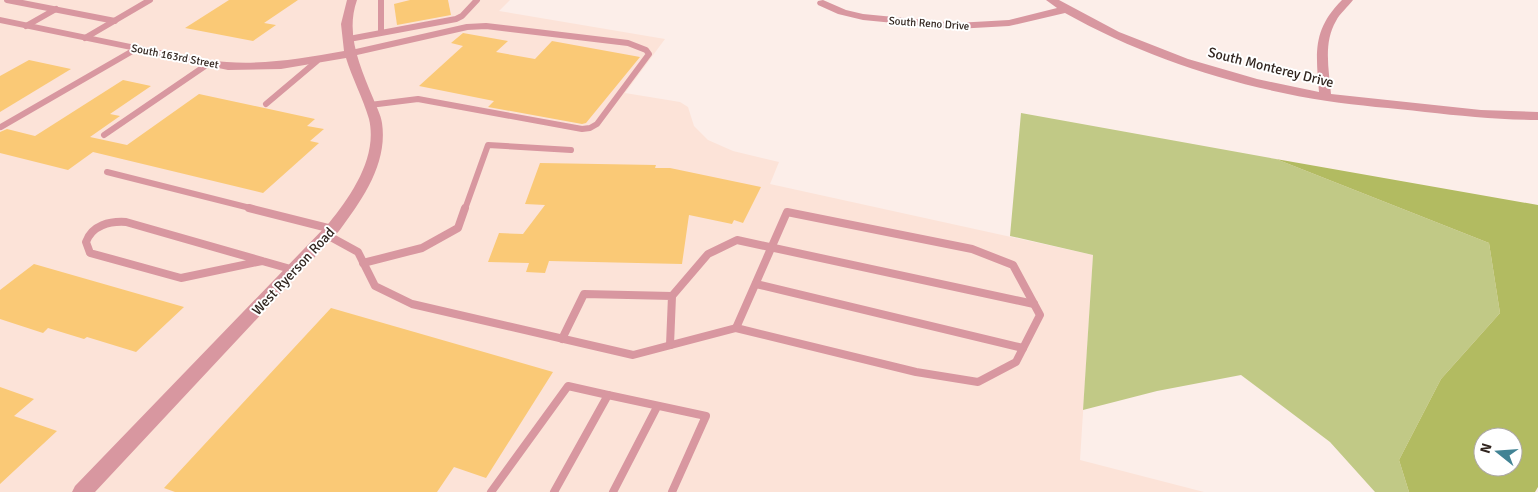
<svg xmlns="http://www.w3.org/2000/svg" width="1538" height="492" font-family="Signika,sans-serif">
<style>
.built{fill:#fce3d8}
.green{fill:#c1c986}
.forest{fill:#b2bb61;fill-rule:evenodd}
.building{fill:#fac976}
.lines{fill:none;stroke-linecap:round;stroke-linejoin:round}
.lane-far1{stroke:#d897a0;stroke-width:6}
.lane{stroke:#d897a0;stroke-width:8}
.street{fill:#d897a0;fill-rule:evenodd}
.labels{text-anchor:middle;stroke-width:4;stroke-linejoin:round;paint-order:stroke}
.far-street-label{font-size:11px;fill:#31251f;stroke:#fff}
.street-label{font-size:14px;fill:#31251f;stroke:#fff}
</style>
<rect width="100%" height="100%" fill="#fceee9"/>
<path class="built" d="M0,0H510L499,11L665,39L625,93L680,102L688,107L694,126L708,140L733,151L779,162L770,184L1093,255L1080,460L1204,492H0Z"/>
<path class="green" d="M1021,113L1276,159L1489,243L1500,313L1441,379L1399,460L1409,492H1375L1330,442L1241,375L1157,391L1083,410L1093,255L1010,236Z"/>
<path class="forest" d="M1276,159L1538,205V487L1535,492H1409L1399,460L1441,379L1500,313L1489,243ZM1483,437H1513V467H1483Z"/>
<g class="building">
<path d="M229,0H298L264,23L276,25L253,41L185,28Z"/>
<path d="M410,0H448L451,15L397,25L394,4Z"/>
<path d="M463,33L508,41L496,52L535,59L552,41L640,57L586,123L582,124L488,107L494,101L419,86L463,46L451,43Z"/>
<path d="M29,60L71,69L0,112V76Z"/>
<path d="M123,80L151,86L110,114L120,116L90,137L127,145L199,94L315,119L307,126L324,129L310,141L319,143L263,193L93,152L68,170L0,153V132L7,129L35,136Z"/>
<path d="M540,163L656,165L655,168H670L761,187L743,223L734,220L732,224L689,215L682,264L549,261L545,273L526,272L529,263L488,262L499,233L523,234L545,205L525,204Z"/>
<path d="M34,264L184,307L136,352L87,337L84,339L48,328L43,333L0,319V290Z"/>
<path d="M331,308L553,372L486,478L454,467L437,492H175L164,488Z"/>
<path d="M0,387L34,399L14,416L57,431L0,484Z"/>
</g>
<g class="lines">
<g class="lane-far1">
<path d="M7,0L115,21"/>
<path d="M381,0V32"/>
<path d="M26,26L56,9"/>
<path d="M85,38L150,0"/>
<path d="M349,39L456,19L462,16L477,0"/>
<path d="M352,53L467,27L486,26L628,43L646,50L649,54L597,124L590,128L582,129L418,99L370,105"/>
<path d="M266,104L317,61"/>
<path d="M1,127L136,49"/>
<path d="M104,135L208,64"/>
<path d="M107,172L254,209"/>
<path d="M465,209L488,145L571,150"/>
</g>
<g class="lane">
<path d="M249,208L332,229"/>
<path d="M787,212L972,249L1013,265L1040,315L1016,362L978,382L916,372L736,328Z"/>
<path d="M327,235L358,252L375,286L412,304L633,355L736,328"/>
<path d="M262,261L181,278L90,253L86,242C92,225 110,221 126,222L294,270"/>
<path d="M363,263L422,248L458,228L465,208"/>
<path d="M756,284L1023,348"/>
<path d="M672,296L708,254L737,240L1034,304"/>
<path d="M562,339L584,294L672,296L670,345"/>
<path d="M491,492L568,386L608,395"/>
<path d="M554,492L608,395L706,416L672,492"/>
<path d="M613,492L657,407"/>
</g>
<g class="street">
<path d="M347,0H357C345,34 360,66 373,98C376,106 381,115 382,123C388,164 362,200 339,231L95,492H72L75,486L329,223C351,196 378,157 369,119C363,98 352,78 346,58L281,69L228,70L0,23V17L208,60C255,67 298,59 344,51L341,24Z"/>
<path d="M823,0L846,10L863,14L956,23L1009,20L1057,8L1046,0H1059L1119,32L1188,59L1257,79L1319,92C1316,53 1312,30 1342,0H1353C1348,7 1340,13 1336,21C1323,43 1329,70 1331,94L1481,110L1538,112V120C1500,120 1462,116 1425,112C1392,108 1359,106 1327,101C1237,87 1145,58 1065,13L1009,26L956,29L863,20L838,14L818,5L817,3L818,1Z"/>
</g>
</g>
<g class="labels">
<g class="far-street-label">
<text transform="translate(929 23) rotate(4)" y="4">South Reno Drive</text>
<text transform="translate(175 56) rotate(11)" y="4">South 163rd Street</text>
</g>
<g class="street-label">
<text transform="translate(1271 67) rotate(14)" y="5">South Monterey Drive</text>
<text transform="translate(293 271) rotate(-47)" y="5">West Ryerson Road</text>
</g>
</g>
<g transform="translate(1498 452) rotate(287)"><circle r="24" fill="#ffffff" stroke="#ada8a5"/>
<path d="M0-4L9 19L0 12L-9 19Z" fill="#418394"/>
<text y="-8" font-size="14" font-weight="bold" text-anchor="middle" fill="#31251f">N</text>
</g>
</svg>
